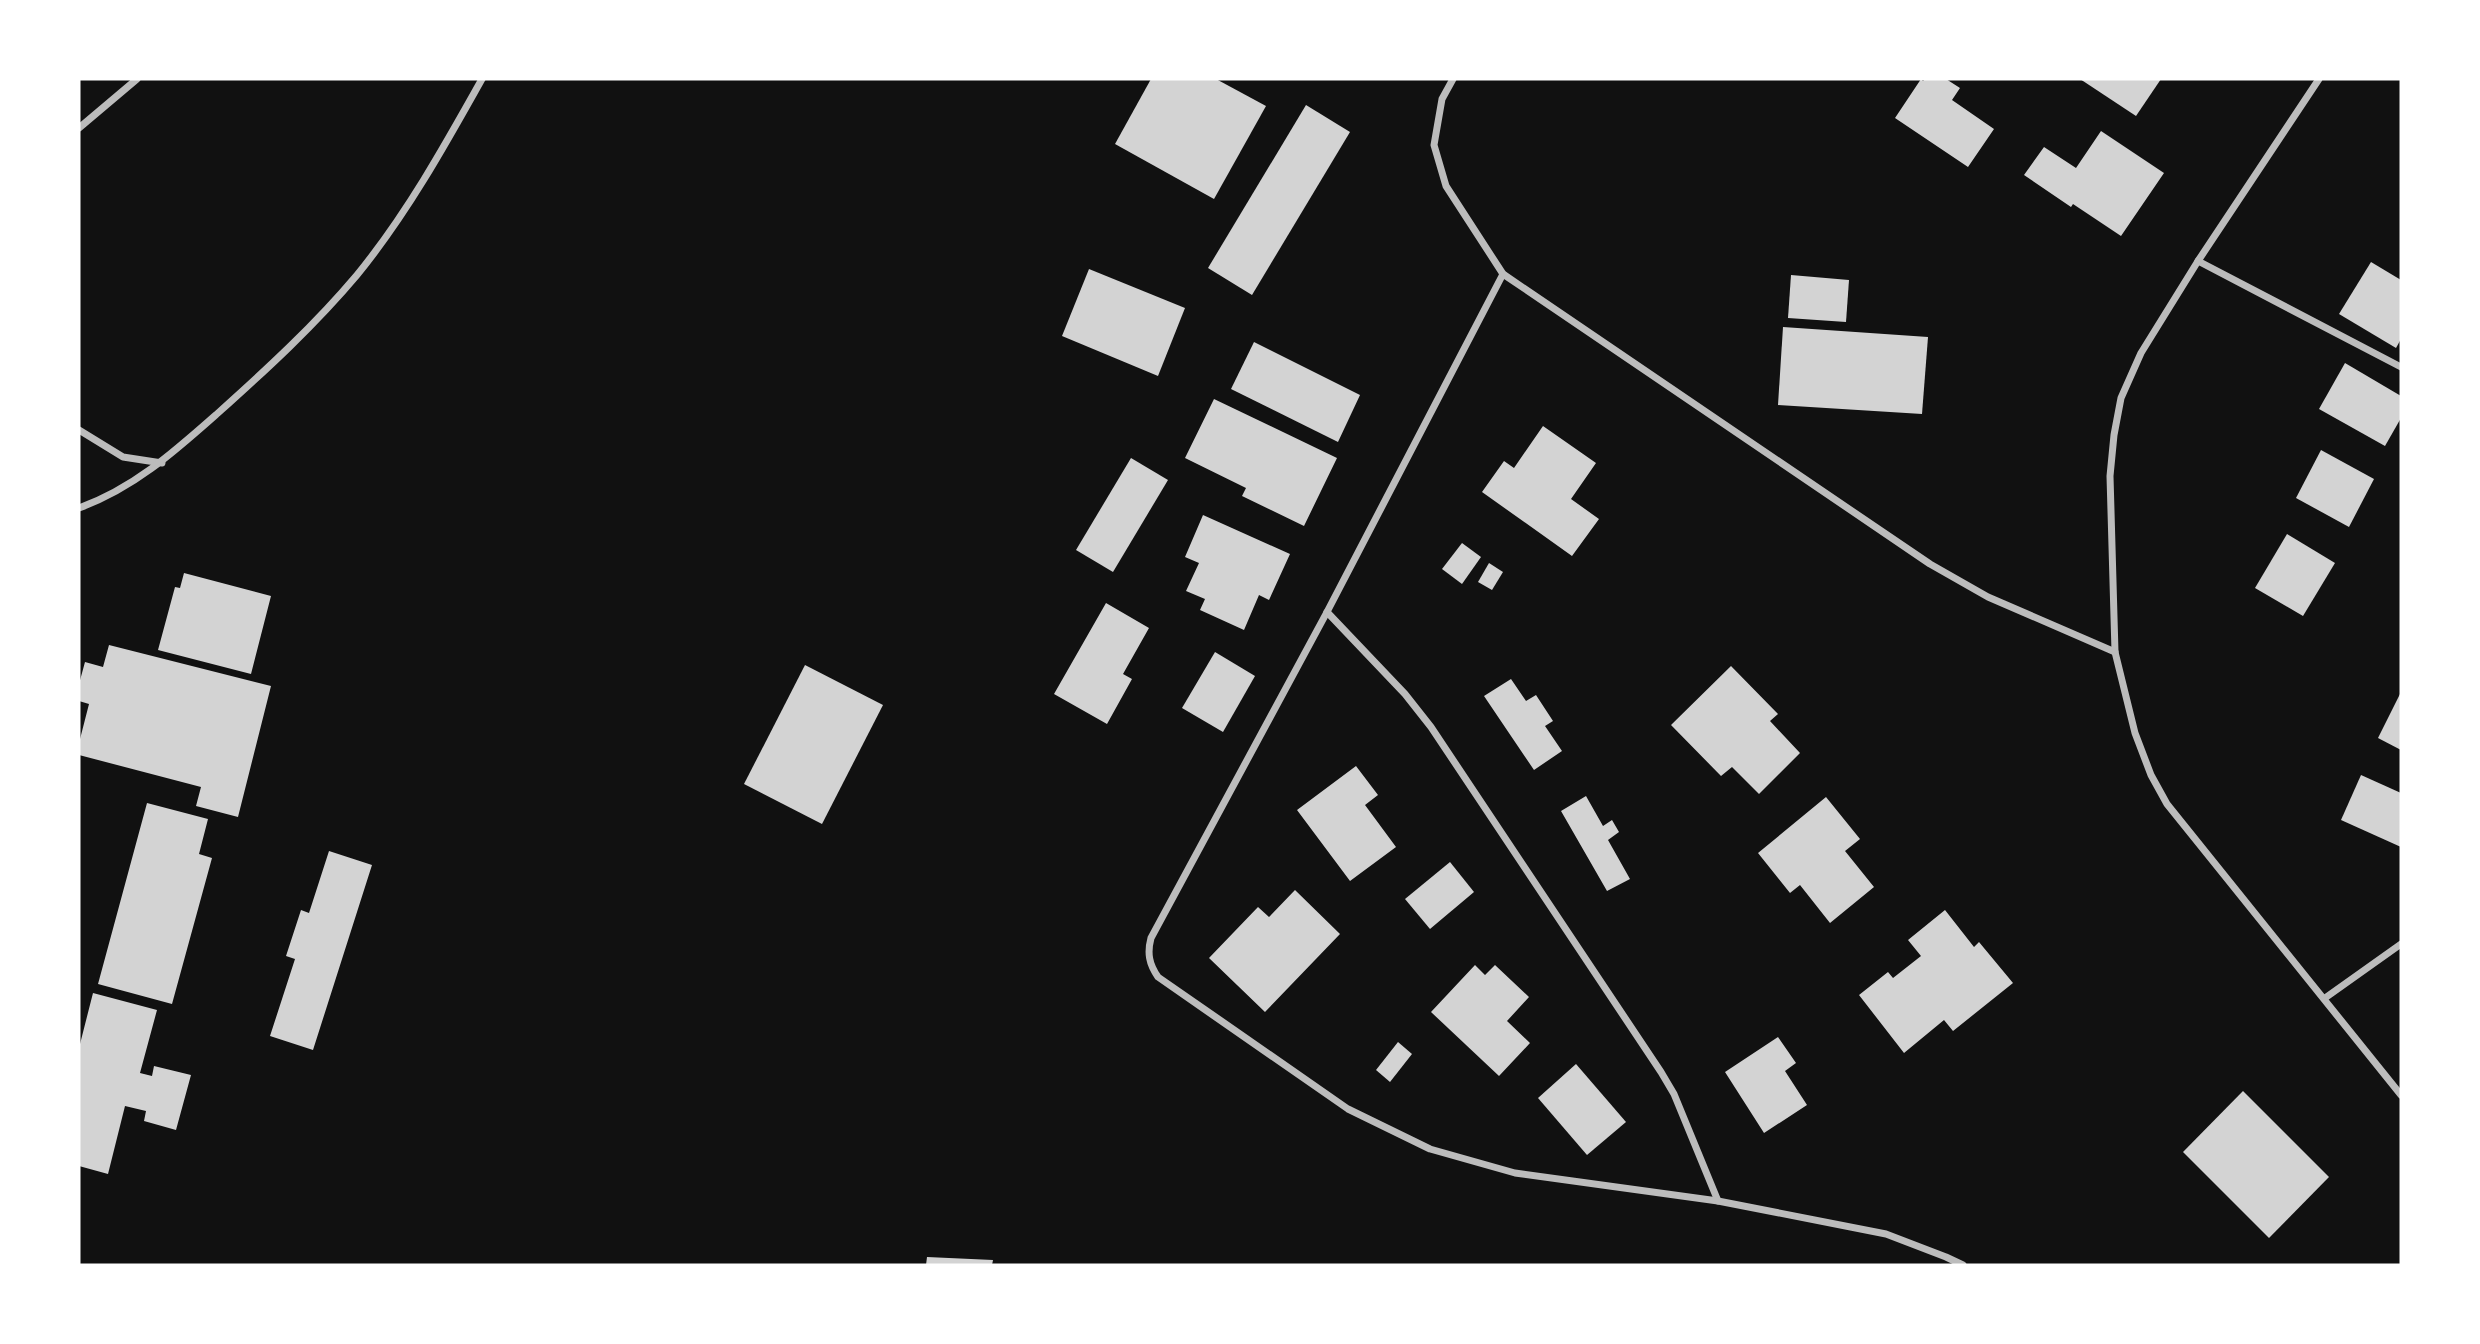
<svg xmlns="http://www.w3.org/2000/svg" width="2480" height="1344" font-family="'Varela Round',sans-serif">
<style>
.building{fill:#d3d3d3}
.lines{fill:none;stroke-linecap:round;stroke-linejoin:round}
.minor{stroke:#bcbcbc;stroke-width:7}
</style>
<rect width="100%" height="100%" fill="#111"/>
<g class="building">
<path d="M1151,79H1216L1266,106L1214,199L1115,144Z"/>
<path d="M1921,79L1923,81L1925,79H1946L1960,88L1952,100L1994,129L1968,167L1895,118Z"/>
<path d="M2080,79H2161L2136,116Z"/>
<path d="M1306,105L1350,132L1252,295L1208,268Z"/>
<path d="M2101,131L2164,173L2121,236L2073,204L2071,207L2024,175L2044,147L2076,168Z"/>
<path d="M2371,262L2401,280V339L2396,348L2339,314Z"/>
<path d="M1089,269L1185,308L1158,376L1062,336Z"/>
<path d="M1791,275L1849,280L1846,322L1788,318Z"/>
<path d="M1783,327L1928,337L1922,414L1778,405Z"/>
<path d="M1254,342L1360,395L1338,442L1231,389Z"/>
<path d="M2345,363L2401,396V418L2385,446L2319,409Z"/>
<path d="M1214,399L1337,458L1304,526L1242,496L1246,488L1185,458Z"/>
<path d="M1543,426L1596,463L1571,499L1599,519L1572,556L1482,492L1504,461L1514,468Z"/>
<path d="M2321,450L2374,479L2349,527L2296,498Z"/>
<path d="M1131,458L1168,480L1113,572L1076,550Z"/>
<path d="M1203,515L1290,554L1269,600L1259,595L1244,630L1200,610L1205,599L1186,591L1199,563L1185,557Z"/>
<path d="M2287,534L2335,563L2303,616L2255,588Z"/>
<path d="M1462,543L1481,557L1462,584L1442,569Z"/>
<path d="M1489,563L1503,572L1492,590L1478,582Z"/>
<path d="M184,573L271,596L251,674L158,650L175,587L180,588Z"/>
<path d="M1106,603L1149,628L1123,674L1132,679L1107,724L1054,694Z"/>
<path d="M109,645L271,686L238,817L196,806L201,787L79,755V743L89,704L79,701V684L85,662L103,667Z"/>
<path d="M1215,652L1255,676L1223,732L1182,708Z"/>
<path d="M805,665L883,705L822,824L744,784Z"/>
<path d="M1731,666L1778,714L1770,721L1800,753L1759,794L1732,767L1721,776L1671,725Z"/>
<path d="M1511,679L1526,701L1536,695L1553,721L1545,726L1562,751L1534,770L1484,696Z"/>
<path d="M2401,692V750L2378,738Z"/>
<path d="M1356,766L1378,795L1365,805L1396,847L1350,881L1297,810Z"/>
<path d="M2361,775L2401,793V847L2341,820Z"/>
<path d="M1586,796L1603,826L1612,820L1619,832L1608,840L1630,879L1607,891L1561,811Z"/>
<path d="M1826,797L1860,839L1845,851L1874,887L1830,923L1800,885L1790,893L1758,853Z"/>
<path d="M147,803L208,819L199,854L212,858L172,1004L98,984Z"/>
<path d="M329,851L372,865L313,1050L270,1036L295,959L286,956L301,910L309,913Z"/>
<path d="M1450,862L1474,892L1430,929L1405,899Z"/>
<path d="M1295,890L1340,934L1265,1012L1209,958L1258,907L1269,917Z"/>
<path d="M1945,910L1974,947L1979,942L2013,983L1953,1031L1944,1020L1904,1053L1859,995L1888,972L1893,978L1921,956L1908,940Z"/>
<path d="M1475,965L1485,975L1495,965L1529,997L1507,1021L1530,1043L1499,1076L1431,1012Z"/>
<path d="M93,993L157,1010L140,1073L152,1076L154,1066L191,1075L176,1130L144,1121L146,1111L125,1106L108,1174L79,1166V1048Z"/>
<path d="M1778,1037L1796,1063L1785,1071L1807,1105L1764,1133L1725,1072Z"/>
<path d="M1398,1042L1412,1054L1390,1082L1376,1070Z"/>
<path d="M1576,1064L1626,1122L1587,1155L1538,1098Z"/>
<path d="M2243,1091L2329,1177L2269,1238L2183,1152Z"/>
<path d="M927,1257L993,1260L992,1265H926Z"/>
</g>
<g class="lines">
<g class="minor">
<path d="M1453,79L1442,99L1434,145L1446,186L1503,274L1930,564L1988,597L2115,652"/>
<path d="M2319,79L2198,261L2141,353L2121,398L2114,435L2110,476L2115,652L2135,733L2151,775L2167,804L2401,1095"/>
<path d="M79,128L137,79"/>
<path d="M2198,261L2401,367"/>
<path d="M1503,274L1327,612L1151,938C1147,953 1149,964 1158,977L1348,1109L1430,1149L1515,1173L1718,1201L1886,1234L1946,1257L1963,1265"/>
<path d="M79,430L123,457L162,463"/>
<path d="M79,508C134,488 174,452 218,413C266,370 315,325 357,275C406,215 444,147 482,79"/>
<path d="M1327,612L1405,694L1431,727L1661,1072L1674,1094L1718,1201"/>
<path d="M2325,998L2401,944"/>
</g>
</g>
<rect width="2480" height="1344" fill="none" stroke="#ffffff" stroke-width="161"/>
</svg>
